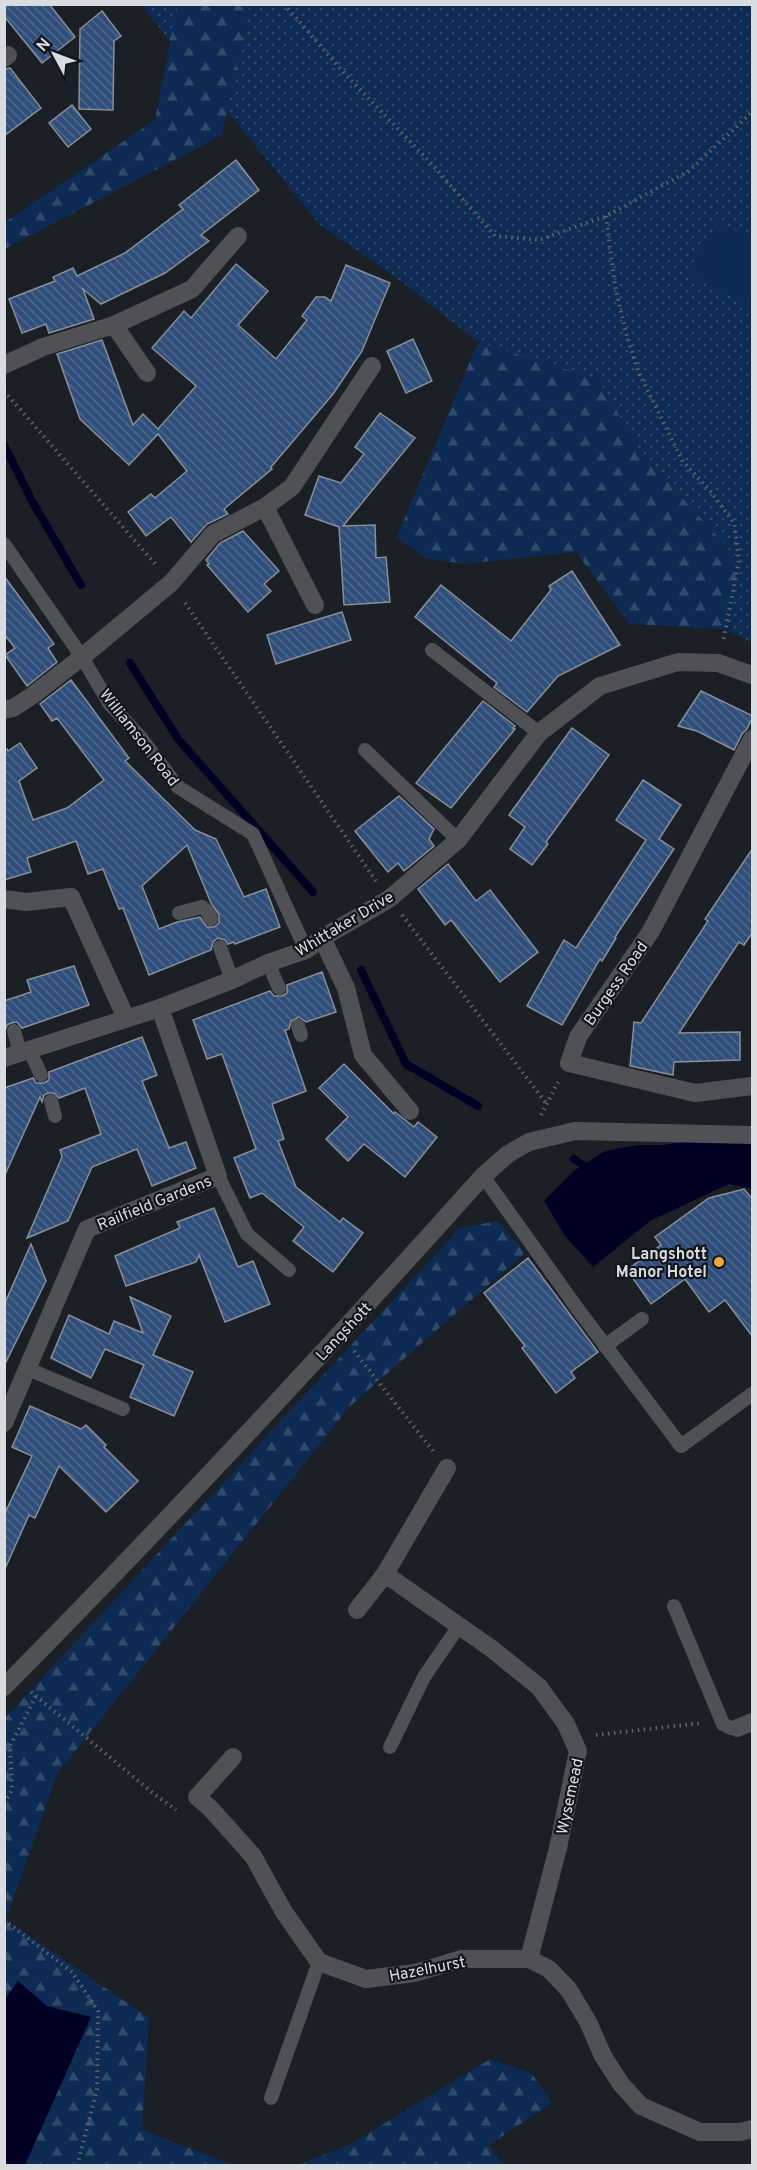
<svg xmlns="http://www.w3.org/2000/svg" width="757" height="2170" font-family="Overpass,sans-serif">
<style>
.green{fill:url(#green-dots)}
.forest{fill:url(#forest-firs)}
.pitch{fill:#0e2c53}
.water{fill:#000123}
.lines{fill:none;stroke-linecap:round;stroke-linejoin:round}
.stream{stroke:#000123;stroke-width:8}
.building{fill:url(#building-back-hatch);stroke:#898e97;stroke-width:1.5;fill-rule:evenodd}
.path{stroke:#61656b;stroke-width:4;stroke-dasharray:1.5 4.5;stroke-linecap:butt}
.lane{stroke:#4f5154;stroke-width:14}
.street{stroke:#4f5154;stroke-width:18}
.poi-dot{fill:#eba939;stroke:#12161c;stroke-width:2}
.labels{text-anchor:middle;stroke-width:4.5;stroke-linejoin:round;paint-order:stroke}
.street-label{font-size:16px;fill:#d8dce0;stroke:#12161c}
.poi-label{font-size:16px;font-weight:bold;fill:#d8dce0;stroke:#12161c;text-anchor:end}
</style>
<defs>
<pattern id="green-dots" width="8" height="8" patternUnits="userSpaceOnUse" patternTransform="scale(1.5)"><rect width="8" height="8" fill="#0e2c53"/><path d="M2 2h.1M6 6h.1" fill="none" stroke="#304a6b" stroke-width="1.8" stroke-linecap="round"/></pattern>
<pattern id="forest-firs" width="22" height="20" patternUnits="userSpaceOnUse" patternTransform="scale(1.5)"><rect width="22" height="20" fill="#0e2c53"/><path d="M5 1l3.5 6h-7zM16 11l3.5 6h-7z" fill="#304a6b"/></pattern>
<pattern id="building-back-hatch" width="6" height="6" patternUnits="userSpaceOnUse" patternTransform="scale(1.5)"><rect width="6" height="6" fill="#2f4e79"/><path d="M-1 5l2 2M0 0l6 6M5-1l2 2" fill="none" stroke="#4c678c"/></pattern>
</defs>
<rect width="100%" height="100%" fill="#1b1f26"/>
<path class="green" d="M141,5H752V643L725,629L739,560L642,454L598,380L478,342L391,274L319,224Z"/>
<g class="forest">
<path d="M177,5H250L222,135L5,249V222L155,120Z"/>
<path d="M478,342L598,379L642,454L739,560L725,629L629,624L576,552L464,564L425,558L397,537Z"/>
<path d="M498,1221L525,1253L350,1406L57,1774L6,1920L149,2018L142,2130L233,2165H5L4,1719L460,1228Z"/>
<path d="M490,2059L532,2074L552,2103L489,2145L503,2165H298L351,2144Z"/>
</g>
<path class="pitch" d="M718,222L752,239V306L687,274Z"/>
<g class="water">
<path d="M701,1139L752,1144V1189L729,1184L650,1221L593,1267L565,1236L544,1201L575,1170L605,1151L637,1145H664Z"/>
<path d="M18,1981L47,2006L91,2017L25,2165H5V1999Z"/>
</g>
<g class="lines">
<g class="stream">
<path d="M4,445L32,501L81,585"/>
<path d="M130,663L178,739L313,892"/>
<path d="M361,970L406,1064L478,1106"/>
<path d="M574,1159L583,1165"/>
</g>
</g>
<g class="building">
<path d="M4,4H49L75,37L42,63L4,16Z"/>
<path d="M102,11L121,36L114,41L113,110L79,109L80,29Z"/>
<path d="M10,68L41,108L4,136V69Z"/>
<path d="M72,105L91,129L68,147L49,123Z"/>
<path d="M236,160L259,190L201,235L209,241L165,273L101,304L83,289L94,319L49,333L46,324L22,333L9,299L55,281L53,277L73,268L77,276L125,253L183,209L179,205Z"/>
<path d="M236,264L268,291L238,325L276,359L307,320L302,316L316,297H325L331,301L346,265L390,283L362,351L333,394L271,467L272,469L224,509L228,514L207,524L191,542L171,517L146,536L128,512L151,494L155,498L187,471L158,434L129,465L80,419L57,354L102,340L133,425L143,414L158,429L196,386L152,348L184,311L191,318Z"/>
<path d="M413,339L432,381L406,393L387,351Z"/>
<path d="M380,413L415,438L343,526L375,525L376,558L386,557L390,602L344,605L339,527L305,515L319,476L341,483L364,454L355,447Z"/>
<path d="M243,531L279,571L264,584L271,591L248,612L207,565L209,564L206,560L220,543Z"/>
<path d="M572,571L620,645L558,676L527,712L494,687L497,683L415,617L441,585L511,641L551,590L549,586Z"/>
<path d="M4,576L54,644L48,648L57,662L27,686L5,655L15,648L4,634Z"/>
<path d="M342,612L351,640L276,664L267,635Z"/>
<path d="M71,680L129,758L125,761L195,830L216,839L244,897L266,889L280,927L235,944L234,942L228,944L225,940L218,938L213,942L211,950L149,975L123,908L119,909L103,869L88,874L76,841L27,858L31,872L4,880V749H7L8,751L20,743L37,768L19,781L33,820L67,808L104,780L57,718L52,721L40,704ZM187,845L211,903L219,915V923L214,927H207L200,917L177,922L159,929L142,886Z"/>
<path d="M701,691L753,716L747,729L742,734L734,750L697,731L678,726Z"/>
<path d="M483,701L515,726L513,728L515,729L451,808L416,783Z"/>
<path d="M572,728L609,755L546,842L548,844L532,865L510,849L525,827L509,815Z"/>
<path d="M643,780L681,805L659,839L674,849L615,937L616,938L602,961L600,959L562,1025L527,1006L564,940L576,948L646,840L616,820Z"/>
<path d="M399,796L434,829L429,839L434,846L404,871L398,863L388,872L355,831Z"/>
<path d="M753,848V932L744,945L739,942L679,1033L740,1032V1060L674,1062L673,1075L630,1066L634,1022L641,1023L708,921L705,919Z"/>
<path d="M448,864L476,901L490,890L538,952L500,982L451,920L445,925L418,889Z"/>
<path d="M74,966L89,1005L22,1028L17,1022L11,1023L7,1025L4,1034V1001L31,992L27,980Z"/>
<path d="M322,972L336,1012L306,1022L299,1017L291,1021L289,1029L285,1030L306,1091L272,1104L284,1139L278,1141L296,1187L340,1222L343,1218L363,1233L333,1272L293,1241L304,1227L262,1193L250,1198L234,1158L256,1149L222,1054L207,1059L193,1020L270,991L274,996H282L287,993V985Z"/>
<path d="M142,1037L157,1075L142,1081L169,1148L186,1142L196,1168L152,1186L137,1149L92,1167L68,1221L27,1238L62,1157L60,1150L101,1134L85,1088L59,1098L54,1093H48L44,1095L42,1102L40,1097L4,1177V1088L33,1078L36,1083H44L49,1080V1072Z"/>
<path d="M344,1064L394,1114L395,1112L414,1127L418,1122L437,1137L405,1177L364,1144L348,1161L326,1139L348,1117L319,1088Z"/>
<path d="M744,1189L753,1200V1337L725,1300L709,1312L685,1279L651,1304L627,1270L661,1245L655,1237L709,1198Z"/>
<path d="M214,1208L238,1267L253,1261L270,1304L225,1322L199,1255L196,1262L126,1286L115,1256L180,1228L177,1222Z"/>
<path d="M31,1244L46,1281L4,1366V1305Z"/>
<path d="M528,1258L598,1352L571,1372L575,1378L556,1393L522,1348L525,1346L484,1293Z"/>
<path d="M130,1297L171,1316L153,1355L193,1372L174,1416L130,1397L144,1365L105,1349L91,1378L51,1358L69,1315L109,1334L114,1321L143,1333Z"/>
<path d="M30,1406L81,1429L86,1425L106,1445L104,1447L138,1481L106,1512L59,1466L35,1518L29,1515L4,1571V1515L32,1456L12,1447Z"/>
</g>
<g class="lines">
<g class="path">
<path d="M284,4L344,73L429,161L495,236L539,240L606,216L689,171L752,112"/>
<path d="M606,216L615,286L626,333L639,373L683,462L708,488L734,523L739,560L723,642"/>
<path d="M4,391L157,566"/>
<path d="M185,603L376,881"/>
<path d="M402,915L546,1103"/>
<path d="M541,1115L558,1082"/>
<path d="M354,1351L433,1451"/>
<path d="M31,1692L153,1793L176,1810"/>
<path d="M596,1735L702,1723"/>
<path d="M4,1803L12,1790L10,1746L36,1696"/>
<path d="M4,1920L72,1972L98,2011L97,2090L77,2166"/>
</g>
<g class="lane">
<path d="M4,544L82,657L109,703L141,738L178,787L253,834L306,950"/>
<path d="M432,650L539,733"/>
<path d="M365,750L458,840"/>
<path d="M179,913L202,907L207,911L211,919"/>
<path d="M220,947L232,980"/>
<path d="M268,963L279,988"/>
<path d="M298,1026L301,1035"/>
<path d="M14,1031L20,1052"/>
<path d="M29,1049L41,1075"/>
<path d="M51,1101L55,1116"/>
<path d="M218,1176L247,1234L289,1270"/>
<path d="M483,1176L577,1308L681,1446L752,1394"/>
<path d="M605,1346L642,1319"/>
<path d="M28,1369L123,1409"/>
<path d="M674,1606L723,1724L730,1728H737"/>
<path d="M390,1747L424,1677L459,1626"/>
<path d="M271,2098L319,1962"/>
</g>
<g class="street">
<path d="M4,58L8,55"/>
<path d="M114,325L147,373"/>
<path d="M4,365L43,347L114,325L192,289L238,236"/>
<path d="M265,507L315,605"/>
<path d="M4,710L13,708L33,695L82,657L171,583L213,534L265,507L292,487L372,366"/>
<path d="M752,739L651,931L578,1037L569,1063L695,1093L752,1086"/>
<path d="M4,899L26,902L71,897L126,1018"/>
<path d="M322,938L346,988L363,1055L410,1111"/>
<path d="M4,1058L160,1008L232,980L268,963L306,950L322,938L389,899L458,840L539,733L600,686L678,662L718,663L752,675"/>
<path d="M4,1423L87,1229L218,1176L160,1008"/>
<path d="M385,1574L492,1649L539,1687L566,1724L578,1751L558,1848L529,1959"/>
<path d="M357,1610L385,1574L447,1468"/>
<path d="M4,1687C168,1521 327,1350 483,1176L508,1154L529,1142L575,1131L752,1135"/>
<path d="M737,1728L752,1722"/>
<path d="M233,1757L197,1797L210,1808L253,1856L284,1912L319,1962L366,1979L415,1973L461,1959H529L549,1969L569,1990L588,2022L603,2056L621,2084L641,2106L700,2132H740L752,2129"/>
</g>
</g>
<circle class="poi-dot" cx="719" cy="1262" r="6"/>
<g class="labels">
<g class="street-label">
<text transform="translate(140 737) rotate(52)" y="6">Williamson Road</text>
<text transform="translate(344 923) rotate(-31)" y="6">Whittaker Drive</text>
<text transform="translate(615 983) rotate(-55)" y="6">Burgess Road</text>
<text transform="translate(154 1202) rotate(-22)" y="6">Railfield Gardens</text>
<text transform="translate(343 1331) rotate(-47)" y="6">Langshott</text>
<text transform="translate(569 1796) rotate(-78)" y="6">Wysemead</text>
<text transform="translate(427 1968) rotate(-11)" y="6">Hazelhurst</text>
</g>
<g class="poi-label">
<text x="707" y="1259">Langshott<tspan x="707" dy="18">Manor Hotel</tspan></text>
</g>
</g>
<rect width="757" height="2170" fill="none" stroke="#d8dce0" stroke-width="12"/>
<g transform="translate(54 54) rotate(311)" stroke="#12161c" stroke-width="4.5" paint-order="stroke">
<path d="M0-4.5L10 22L0 15L-10 22Z" fill="#d8dce0"/>
<text y="-9" font-size="16" font-weight="bold" text-anchor="middle" fill="#d8dce0">N</text>
</g>
</svg>
